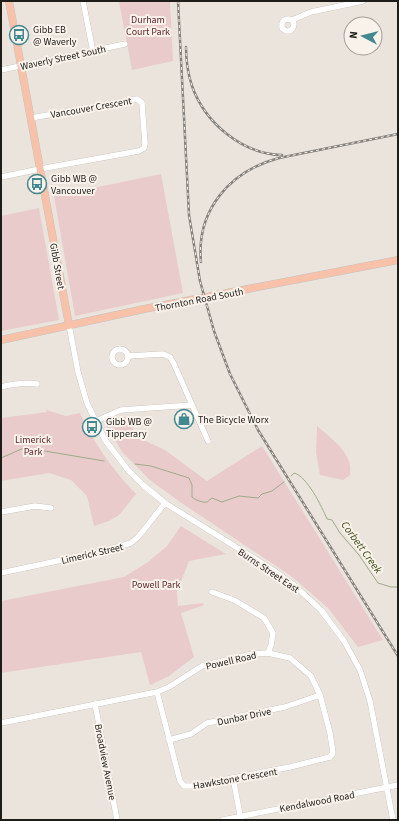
<svg xmlns="http://www.w3.org/2000/svg" width="399" height="821" font-family="'Source Sans 3',sans-serif">
<style>
.green{fill:#e9cbcc}
.lines{fill:none;stroke-linecap:round;stroke-linejoin:round}
.stream{stroke:#9eab89;stroke-width:1}
.minor-casing{stroke:#b9b3ac;stroke-width:6}
.major-casing{stroke:#c5c4c3;stroke-width:8}
.minor{stroke:#fff;stroke-width:5.5}
.major{stroke:#f8c1aa;stroke-width:7}
.rail-casing{stroke:#85817c;stroke-width:2.5}
.rail{stroke:#f9f2ea;stroke-width:1;stroke-dasharray:3;stroke-linecap:butt}
.labels{text-anchor:middle;stroke-width:4;stroke-linejoin:round;paint-order:stroke}
.park-label{font-size:10px;fill:#5f292e;stroke:#f9f2ea}
.poi-label{font-size:10px;fill:#1f1d1a;stroke:#f9f2ea;text-anchor:start}
.street-label{font-size:10px;fill:#1f1d1a;stroke:#f9f2ea}
.water-label{font-size:11px;font-style:italic;fill:#3a4a14;stroke:#f9f2ea}
</style>
<rect width="100%" height="100%" fill="#ebe4dd"/>
<g class="green">
<path d="M119,1H170L173,61L132,70Z"/>
<path d="M161,174L183,293L75,316L54,196Z"/>
<path d="M39,208L59,320L1,331V216Z"/>
<path d="M46,410L66,416L80,413C96,447 111,467 136,494L119,515L109,521L94,526L87,496L71,480L49,473L1,481V418L47,412Z"/>
<path d="M129,416L135,436L165,450L207,481L262,446L383,640L358,647L328,608L291,576L180,502L150,480L123,453L106,426L117,418Z"/>
<path d="M317,426C332,439 354,454 350,475L343,480L320,475L316,453Z"/>
<path d="M181,526L226,554L189,561L177,592L178,606L203,603L204,605L181,613L194,657L169,676L150,685L141,652L1,673V601L124,577L148,562L167,546Z"/>
</g>
<g class="lines">
<g class="stream">
<path d="M1,458L24,448L33,449L104,461"/>
<path d="M135,464L151,466L189,478L192,485V497C195,500 203,503 207,502C209,501 210,499 212,498L222,502L239,496L258,498L262,494L272,491L284,482"/>
<path d="M291,476L294,473C307,476 322,507 327,519L332,520L340,533L359,555L378,583L391,587H398"/>
</g>
<defs>
<g id="minor">
<path d="M83,1L93,52"/>
<path d="M292,20L294,24L293,28L290,31H286L282,28V23L284,20L288,19L292,20L311,12L363,1"/>
<path d="M1,70L125,44"/>
<path d="M1,177L40,169L139,151L144,148L145,144L142,103L137,99L31,118"/>
<path d="M69,325L78,372L87,403L105,440L128,470L143,485L165,503L273,570L295,586L321,610L344,641L360,670L370,701L393,820"/>
<circle cx="120" cy="357" r="8"/>
<path d="M128,356L163,354L170,357L174,364L208,441"/>
<path d="M1,387C13,384 24,382 37,384"/>
<path d="M96,421L121,410L192,405"/>
<path d="M1,512L35,506L51,508"/>
<path d="M1,573L104,551L131,543L139,536L165,503"/>
<path d="M212,592L234,600L264,618L273,633L271,645L268,653"/>
<path d="M95,704L117,820"/>
<path d="M1,723L157,692L169,687L202,666L252,654L268,653L290,658L311,676L320,695L330,733L333,753L330,757L290,767L191,786H184L180,781L157,692"/>
<path d="M169,740L191,734L207,723L285,707L320,695"/>
<path d="M233,778L241,820"/>
<path d="M223,820L398,785"/>
</g>
<g id="major">
<path d="M9,1L69,325"/>
<path d="M1,340L144,309L398,260"/>
</g>
</defs>
<use href="#minor" class="minor-casing"/>
<use href="#major" class="major-casing"/>
<use href="#minor" class="minor"/>
<use href="#major" class="major"/>
<defs>
<g id="rail">
<path d="M178,1L189,215L200,281L214,331L230,374L258,430L398,656"/>
<path d="M186,47C186,60 188,74 192,86C205,123 242,154 282,155"/>
<path d="M201,262C196,210 230,171 279,158L398,134"/>
</g>
</defs>
<use href="#rail" class="rail-casing"/>
<use href="#rail" class="rail"/>
</g>
<defs>
<symbol id="bus-ring" viewBox="-11 -11 22 22"><circle r="9.5" fill="#f9f2ea" stroke="#418890" stroke-width="1.5"/><path d="M-5-6H5V4H4V6H2V4H-2V6H-4V4H-5ZM-3.5-4V0h7V-4ZM-3.5 1.2v1.5H-2V1.2ZM2 1.2v1.5H3.5V1.2Z" fill="#418890"/></symbol>
<symbol id="shop-ring" viewBox="-11 -11 22 22"><circle r="9.5" fill="#f9f2ea" stroke="#418890" stroke-width="1.5"/><path d="M-5-2.5h2.3a2.7 3.5 0 0 1 5.4 0H5L5.5 6h-11ZM-1.5-2.5h3a1.5 2.3 0 0 0-3 0Z" fill="#418890"/></symbol>
</defs>
<g fill-rule="evenodd">
<use href="#bus-ring" x="8" y="24" width="22" height="22"/>
<use href="#bus-ring" x="26" y="173" width="22" height="22"/>
<use href="#shop-ring" x="173" y="408" width="22" height="22"/>
<use href="#bus-ring" x="81" y="416" width="22" height="22"/>
</g>
<g class="labels">
<g class="park-label">
<text x="148" y="23">Durham<tspan x="148" dy="12">Court Park</tspan></text>
<text x="33" y="443">Limerick<tspan x="33" dy="12">Park</tspan></text>
<text x="156" y="588">Powell Park</text>
</g>
<g class="poi-label">
<text x="33" y="33">Gibb EB<tspan x="33" dy="12">@ Waverly</tspan></text>
<text x="51" y="182">Gibb WB @<tspan x="51" dy="12">Vancouver</tspan></text>
<text x="198" y="423">The Bicycle Worx</text>
<text x="106" y="425">Gibb WB @<tspan x="106" dy="12">Tipperary</tspan></text>
</g>
<g class="street-label">
<text transform="translate(63 57) rotate(-12)" y="4">Waverly Street South</text>
<text transform="translate(91 107) rotate(-10)" y="4">Vancouver Crescent</text>
<text transform="translate(58 266) rotate(80)" y="4">Gibb Street</text>
<text transform="translate(199 299) rotate(-11)" y="4">Thornton Road South</text>
<text transform="translate(92 553) rotate(-13)" y="4">Limerick Street</text>
<text transform="translate(269 570) rotate(34)" y="4">Burns Street East</text>
<text transform="translate(231 660) rotate(-13)" y="4">Powell Road</text>
<text transform="translate(244 716) rotate(-12)" y="4">Dunbar Drive</text>
<text transform="translate(106 762) rotate(79)" y="4">Broadview Avenue</text>
<text transform="translate(235 778) rotate(-10)" y="4">Hawkstone Crescent</text>
<text transform="translate(317 801) rotate(-11)" y="4">Kendalwood Road</text>
</g>
<g class="water-label">
<text transform="translate(362 547) rotate(54)" y="4">Corbett Creek</text>
</g>
</g>
<rect width="399" height="821" fill="none" stroke="#1f1d1a" stroke-width="4"/>
<g transform="translate(363 36) rotate(277)"><circle r="19" fill="#f9f2ea" stroke="#a29d97"/>
<path d="M0-3L7 15L0 10L-7 15Z" fill="#418890"/>
<text y="-6" font-size="11" font-weight="bold" text-anchor="middle" fill="#1f1d1a">N</text>
</g>
</svg>
